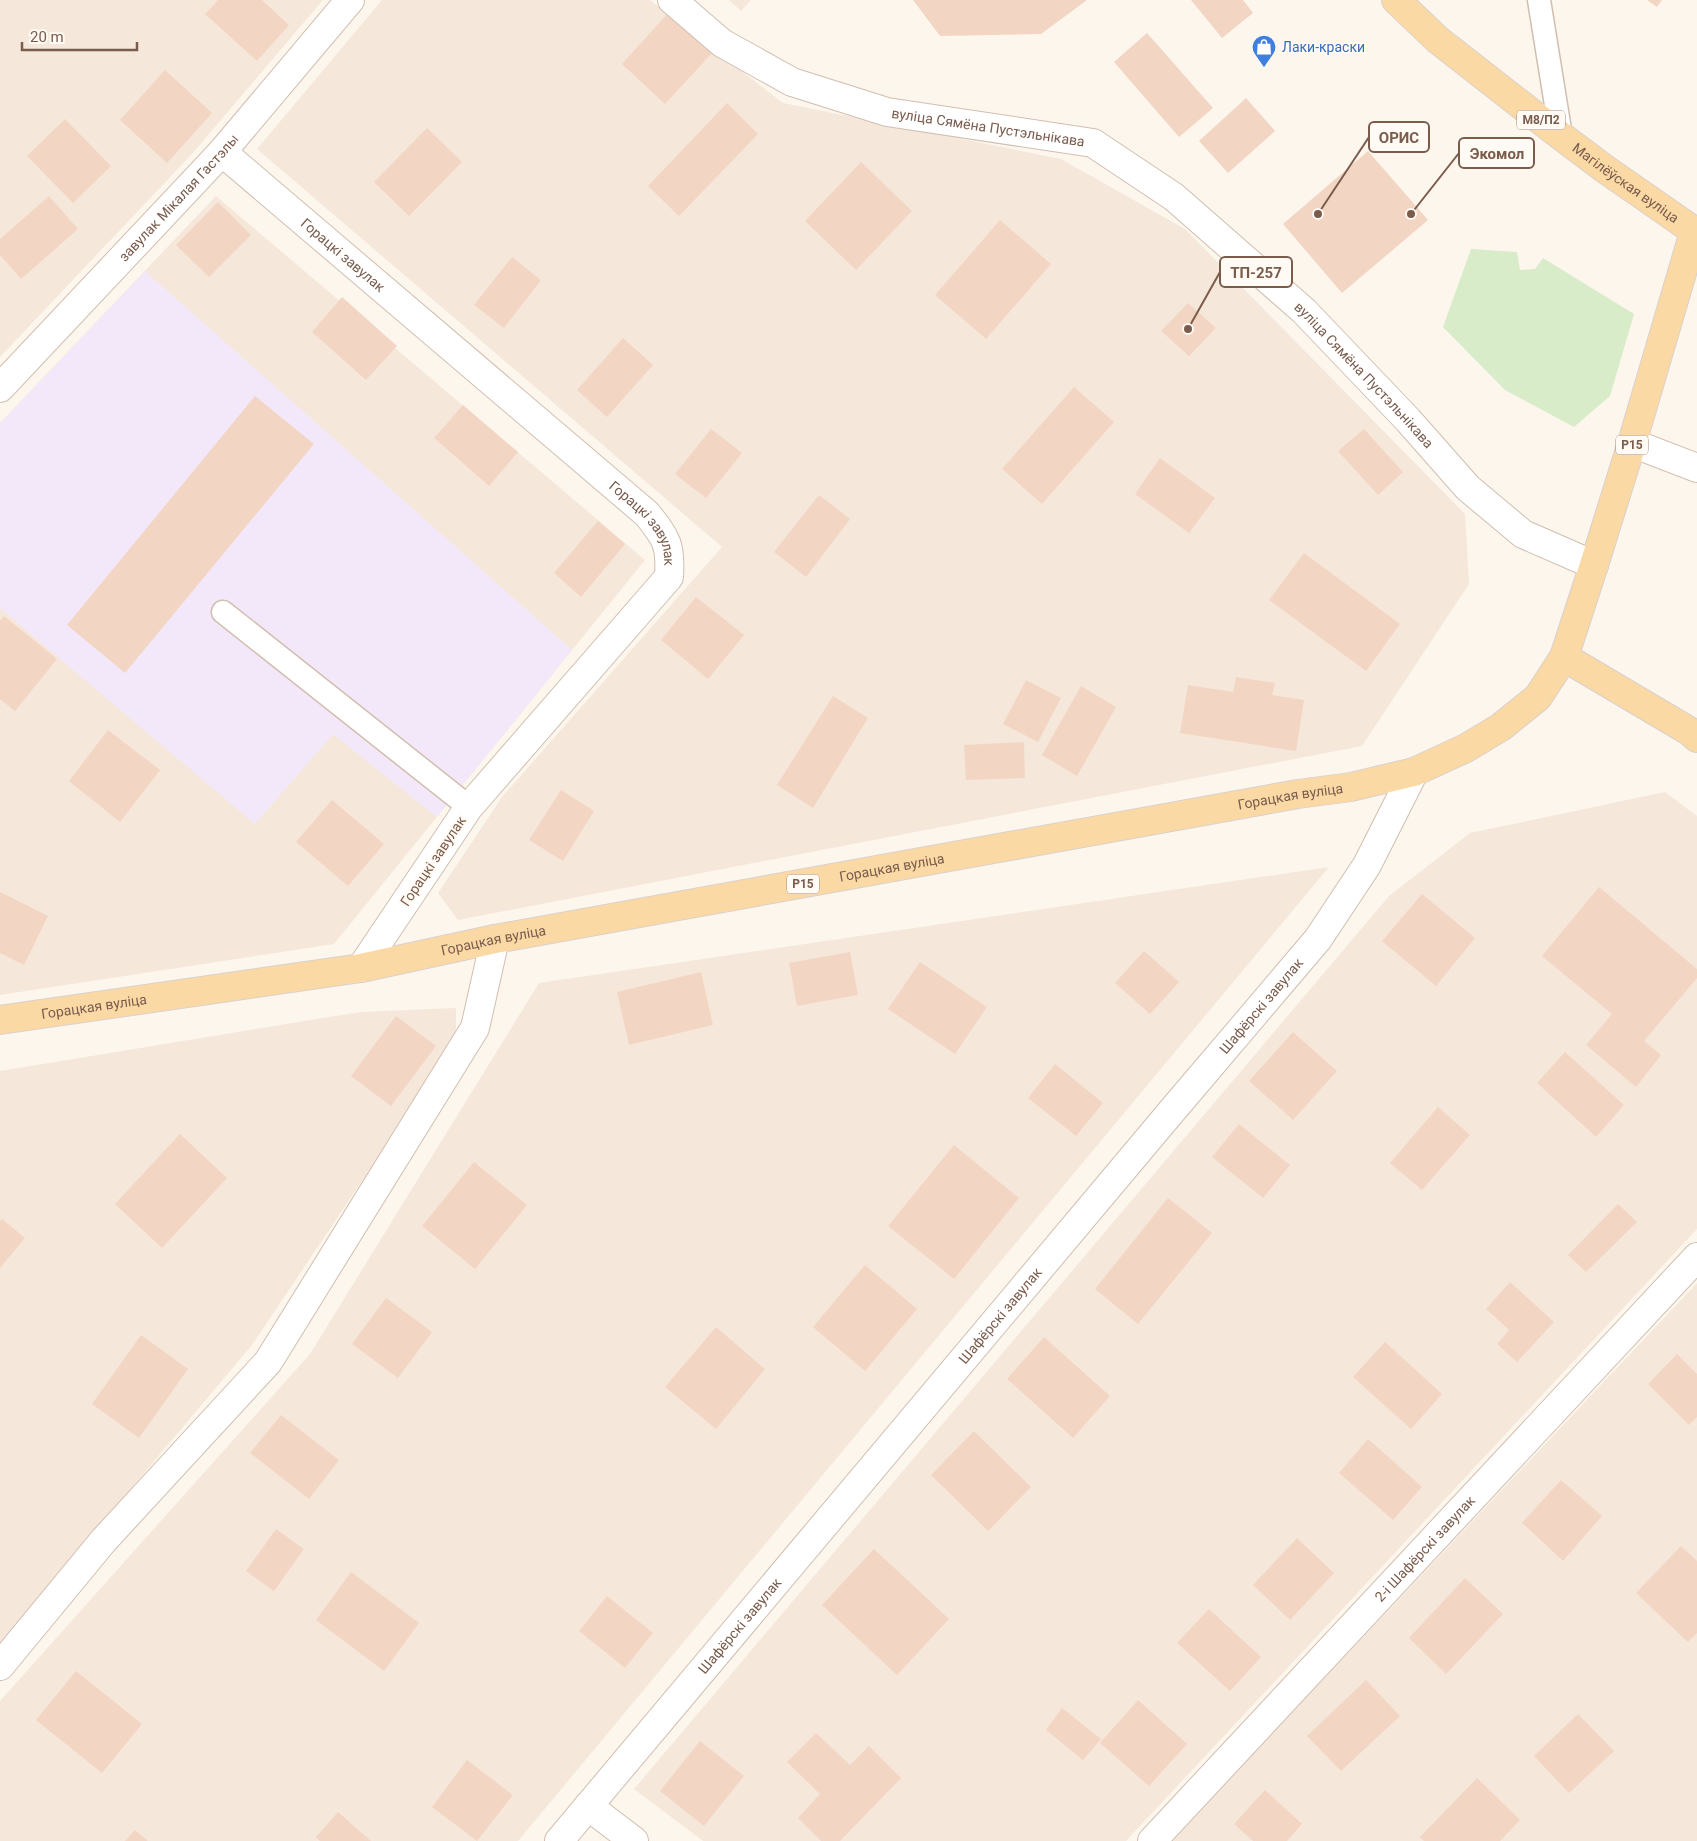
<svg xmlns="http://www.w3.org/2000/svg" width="1697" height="1841" font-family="Roboto,sans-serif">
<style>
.residential{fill:#f5e8da}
.education{fill:#f3e8fa}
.green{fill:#d8ecc9}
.building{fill:#f3d5c3}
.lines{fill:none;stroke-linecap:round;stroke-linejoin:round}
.service-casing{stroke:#d1beb0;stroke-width:25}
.minor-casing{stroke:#d1beb0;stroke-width:30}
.primary-casing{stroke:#dad1cd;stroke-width:30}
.service{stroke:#fff;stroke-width:22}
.minor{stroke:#fff;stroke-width:28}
.primary{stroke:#fbd9a5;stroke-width:28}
.labels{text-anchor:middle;stroke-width:4;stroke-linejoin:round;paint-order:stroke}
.shield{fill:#fffaf3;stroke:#a28b7f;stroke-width:1}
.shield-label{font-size:12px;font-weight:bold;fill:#7a5c4d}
.shop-label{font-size:14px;fill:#366cbe;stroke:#fffaf3;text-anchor:start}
.street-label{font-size:14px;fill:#7a5c4d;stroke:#fffaf3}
.leader{fill:none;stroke:#7a5c4d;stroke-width:2}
.callout-dot{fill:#7a5c4d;stroke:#fffaf3;stroke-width:2}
.callout{fill:#fffaf3;stroke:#7a5c4d;stroke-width:2}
.callout-label{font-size:15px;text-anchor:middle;font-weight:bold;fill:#7a5c4d}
</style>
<rect width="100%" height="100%" fill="#fdf6ec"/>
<g class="residential">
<path d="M0,0H323L191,155L0,357Z"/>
<path d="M382,0H650L783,103L1061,159L1185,229L1465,514L1469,584L1362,746L458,920L438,893L502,797L722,547L257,149Z"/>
<path d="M729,0H751L741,11Z"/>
<path d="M216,196L645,560L334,944L0,995V423Z"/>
<path d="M1665,792L1697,816V1229L1126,1841H703L634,1789L1389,896L1470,833Z"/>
<path d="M1329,867L518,1841H0V1701L310,1354L539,983Z"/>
<path d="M456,1008V1041L252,1345L0,1644V1071L360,1012Z"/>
<path d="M1697,1283V1841H1171Z"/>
</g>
<path class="education" d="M145,271L572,650L437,817L333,734L255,824L0,608V423Z"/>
<path class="green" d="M1471,249L1517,252L1520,270L1535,269L1543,258L1634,314L1610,396L1574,427L1505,390L1443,327Z"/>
<g class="building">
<path d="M218,0H262L289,25L257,61L205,14Z"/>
<path d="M913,0H1087L1041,34L940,36Z"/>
<path d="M1191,0H1243L1253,13L1222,38Z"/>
<path d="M1647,0H1662L1657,7Z"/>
<path d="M670,11L714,51L665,104L622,64Z"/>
<path d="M1147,33L1213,108L1179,137L1114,62Z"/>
<path d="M165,70L212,113L167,163L120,120Z"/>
<path d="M1246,98L1275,131L1228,173L1199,141Z"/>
<path d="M727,103L758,134L679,216L648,186Z"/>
<path d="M65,119L111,166L73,203L27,156Z"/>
<path d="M427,128L462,162L409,216L374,182Z"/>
<path d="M1368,151L1428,220L1342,293L1283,224Z"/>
<path d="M861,162L912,211L856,270L805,221Z"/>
<path d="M49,196L78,229L21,279L0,255V239Z"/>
<path d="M218,202L251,235L209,277L176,245Z"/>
<path d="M1000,220L1051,264L986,339L935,295Z"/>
<path d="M512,257L541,280L504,328L474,305Z"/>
<path d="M342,297L397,346L366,380L312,332Z"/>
<path d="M1188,303L1216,328L1189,356L1161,331Z"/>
<path d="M623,338L653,365L607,417L577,390Z"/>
<path d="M1074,387L1114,422L1042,504L1002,469Z"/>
<path d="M255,396L314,444L125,673L67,625Z"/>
<path d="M463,405L518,452L489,486L434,438Z"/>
<path d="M711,429L742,453L706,498L675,474Z"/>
<path d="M1364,429L1403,472L1378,495L1338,451Z"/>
<path d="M1160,458L1215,498L1189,533L1135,494Z"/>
<path d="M819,495L850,519L806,577L774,552Z"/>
<path d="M598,521L625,544L581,597L554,573Z"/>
<path d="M1304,553L1400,624L1366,671L1269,600Z"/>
<path d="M696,597L744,635L708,679L661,640Z"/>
<path d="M4,616L57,659L15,711L0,699V621Z"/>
<path d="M1236,677L1275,683L1272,695L1304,700L1296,751L1180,733L1188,685L1233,692Z"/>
<path d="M1026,680L1061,698L1038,742L1003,724Z"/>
<path d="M1081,686L1116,707L1077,776L1042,755Z"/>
<path d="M833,696L868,718L813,808L777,785Z"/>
<path d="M108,730L160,770L120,822L69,781Z"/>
<path d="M1024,742L1025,778L966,780L964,745Z"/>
<path d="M561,790L594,811L563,861L529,840Z"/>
<path d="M332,800L384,844L348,886L296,842Z"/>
<path d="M1599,887L1697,969V978L1644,1041L1661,1055L1636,1087L1586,1045L1612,1014L1542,956Z"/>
<path d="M0,892L48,916L24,965L0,953Z"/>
<path d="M1422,894L1475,938L1436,986L1382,941Z"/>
<path d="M1144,951L1179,982L1150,1014L1115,983Z"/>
<path d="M850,952L858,995L797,1006L789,963Z"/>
<path d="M920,962L987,1007L955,1054L888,1009Z"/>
<path d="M701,972L713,1025L629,1045L617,992Z"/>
<path d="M396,1016L436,1046L391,1106L351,1076Z"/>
<path d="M1293,1032L1337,1071L1293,1120L1249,1081Z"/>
<path d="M1565,1052L1624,1105L1596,1137L1537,1083Z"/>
<path d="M1055,1064L1103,1103L1076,1136L1028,1098Z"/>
<path d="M1438,1107L1470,1135L1422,1190L1390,1163Z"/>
<path d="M1239,1124L1290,1165L1263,1198L1212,1157Z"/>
<path d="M180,1134L227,1178L162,1248L115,1204Z"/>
<path d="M954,1145L1019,1198L954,1279L888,1226Z"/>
<path d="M474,1162L527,1205L475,1269L422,1226Z"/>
<path d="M1168,1198L1212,1233L1138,1324L1095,1289Z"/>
<path d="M1618,1204L1637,1222L1586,1272L1568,1255Z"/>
<path d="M2,1219L25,1238L0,1268V1221Z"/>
<path d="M865,1265L917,1309L865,1371L813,1327Z"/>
<path d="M1510,1282L1554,1322L1517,1362L1497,1344L1509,1330L1486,1309Z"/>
<path d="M386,1298L432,1332L398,1378L352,1344Z"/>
<path d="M716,1327L765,1369L716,1429L665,1387Z"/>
<path d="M141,1335L188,1369L139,1438L92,1404Z"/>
<path d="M1044,1337L1110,1396L1073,1438L1007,1379Z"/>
<path d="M1385,1342L1442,1394L1411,1429L1353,1377Z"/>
<path d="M1677,1354L1697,1374V1417L1689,1425L1648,1384Z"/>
<path d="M281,1415L339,1460L309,1499L250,1453Z"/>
<path d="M974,1431L1031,1487L988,1531L931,1475Z"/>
<path d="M1368,1439L1422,1487L1393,1520L1339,1473Z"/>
<path d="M1561,1480L1602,1516L1563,1561L1522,1523Z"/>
<path d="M276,1529L304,1549L274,1591L246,1571Z"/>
<path d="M1297,1538L1334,1573L1290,1620L1253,1585Z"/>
<path d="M1681,1546L1697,1561V1633L1688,1642L1636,1593Z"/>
<path d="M874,1549L949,1619L897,1675L822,1605Z"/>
<path d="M351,1572L419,1623L384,1671L316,1620Z"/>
<path d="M1465,1578L1503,1614L1446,1674L1409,1638Z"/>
<path d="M607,1596L653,1633L625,1668L579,1631Z"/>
<path d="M1209,1609L1261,1657L1230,1691L1177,1643Z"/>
<path d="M76,1671L142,1724L102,1773L36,1720Z"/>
<path d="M1366,1680L1400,1716L1341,1771L1307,1736Z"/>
<path d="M1138,1700L1187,1744L1149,1786L1100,1743Z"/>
<path d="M1062,1708L1101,1739L1083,1760L1046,1730Z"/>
<path d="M1578,1714L1614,1751L1569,1793L1534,1756Z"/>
<path d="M816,1733L850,1765L869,1746L901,1778L840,1841H821L798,1818L820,1794L787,1762Z"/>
<path d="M700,1741L744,1776L704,1826L660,1791Z"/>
<path d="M467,1760L513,1795L477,1841L432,1807Z"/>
<path d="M1477,1778L1520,1820L1500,1841H1424L1420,1837Z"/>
<path d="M1265,1790L1302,1824L1287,1841H1253L1234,1824Z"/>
<path d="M338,1812L371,1841H320L316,1837Z"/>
<path d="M135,1830L148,1841H125Z"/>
</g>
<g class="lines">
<defs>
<g id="service">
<path d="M1539,0L1561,136"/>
<path d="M223,612L469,807"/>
</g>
<g id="minor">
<path id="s1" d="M672,0L722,43L792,82L887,112L1093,143L1174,197L1304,311L1408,420L1468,488L1523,534L1594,565"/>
<path id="s2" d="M222,152L647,514C667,539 671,545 669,577L469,807L361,968"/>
<path id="s3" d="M0,388L222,152L350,0"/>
<path d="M1632,443L1697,468"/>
<path d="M0,1666L104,1540L268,1362L475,1028L495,939"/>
<path d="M588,1806L634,1841"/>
<path id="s4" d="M559,1841L1171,1112L1318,939L1367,865L1414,772"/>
<path id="s5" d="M1152,1841L1697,1257"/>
</g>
<g id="primary">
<path id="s6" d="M1396,0L1438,40L1561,136L1605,169L1697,233"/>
<path d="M1564,657L1689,731L1697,738"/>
<path id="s7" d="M0,1020L361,968L495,939L1298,794L1351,787L1414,772L1466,748L1501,727L1538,697L1564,657L1594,565L1632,443L1694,232"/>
</g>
</defs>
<use href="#service" class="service-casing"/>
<use href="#minor" class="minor-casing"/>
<use href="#primary" class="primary-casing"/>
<use href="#service" class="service"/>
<use href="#minor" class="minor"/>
<use href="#primary" class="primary"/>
</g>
<defs>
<symbol id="shop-pin" viewBox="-11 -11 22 30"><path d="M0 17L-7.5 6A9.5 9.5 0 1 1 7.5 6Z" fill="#3f7fe0" stroke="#fffaf3"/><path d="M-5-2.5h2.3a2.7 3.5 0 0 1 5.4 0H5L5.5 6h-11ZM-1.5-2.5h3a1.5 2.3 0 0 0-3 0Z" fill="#fff"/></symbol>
</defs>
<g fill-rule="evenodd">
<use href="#shop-pin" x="1250" y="33" width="28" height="38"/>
</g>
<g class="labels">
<g class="shield">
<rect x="1517" y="110.5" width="48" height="19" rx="4"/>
<rect x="1616" y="435.5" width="32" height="19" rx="4"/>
<rect x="787" y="874.5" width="32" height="19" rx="4"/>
</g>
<g class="shield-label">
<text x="1541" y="124">М8/П2</text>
<text x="1632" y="449">Р15</text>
<text x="803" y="888">Р15</text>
</g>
<g class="shop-label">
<text x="1282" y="52">Лаки-краски</text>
</g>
<g class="street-label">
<text dy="5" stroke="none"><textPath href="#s1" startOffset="348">вуліца Сямёна Пустэльнікава</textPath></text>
<text dy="5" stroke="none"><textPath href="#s6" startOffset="294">Магілёўская вуліца</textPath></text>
<text dy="5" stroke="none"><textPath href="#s3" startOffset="261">завулак Мікалая Гастэлы</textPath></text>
<text dy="5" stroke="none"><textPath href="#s2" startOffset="159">Горацкі завулак</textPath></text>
<text dy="5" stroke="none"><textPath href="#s1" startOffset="812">вуліца Сямёна Пустэльнікава</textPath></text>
<text dy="5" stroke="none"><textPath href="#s2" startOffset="564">Горацкі завулак</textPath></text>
<text dy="5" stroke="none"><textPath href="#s7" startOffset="1310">Горацкая вуліца</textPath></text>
<text transform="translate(433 861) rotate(-56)" y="5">Горацкі завулак</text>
<text dy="5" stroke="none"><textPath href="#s7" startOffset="905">Горацкая вуліца</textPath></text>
<text dy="5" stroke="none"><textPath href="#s7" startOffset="500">Горацкая вуліца</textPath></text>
<text dy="5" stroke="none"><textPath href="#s4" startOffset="1091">Шафёрскі завулак</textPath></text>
<text dy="5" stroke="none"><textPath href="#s7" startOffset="95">Горацкая вуліца</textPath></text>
<text dy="5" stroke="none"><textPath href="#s4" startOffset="686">Шафёрскі завулак</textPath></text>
<text dy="5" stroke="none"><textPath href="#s5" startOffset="400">2-і Шафёрскі завулак</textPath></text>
<text dy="5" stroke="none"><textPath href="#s4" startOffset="281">Шафёрскі завулак</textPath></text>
</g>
</g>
<path class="leader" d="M1318 214L1369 137M1411 214L1459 153M1188 329L1220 272"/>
<g class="callout-dot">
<circle cx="1318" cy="214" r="5"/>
<circle cx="1411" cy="214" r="5"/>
<circle cx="1188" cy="329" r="5"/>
</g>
<g class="callout">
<rect x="1369" y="122" width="60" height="30" rx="5"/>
<rect x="1459" y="138" width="75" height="30" rx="5"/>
<rect x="1220" y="257" width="72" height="30" rx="5"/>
</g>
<g class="callout-label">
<text x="1399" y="143">ОРИС</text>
<text x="1497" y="159">Экомол</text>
<text x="1256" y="278">ТП-257</text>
</g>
<path d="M22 42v8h115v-8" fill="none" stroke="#7a5c4d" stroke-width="2.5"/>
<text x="30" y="42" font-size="15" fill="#7a5c4d" stroke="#fffaf3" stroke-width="4" paint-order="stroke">20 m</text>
</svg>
